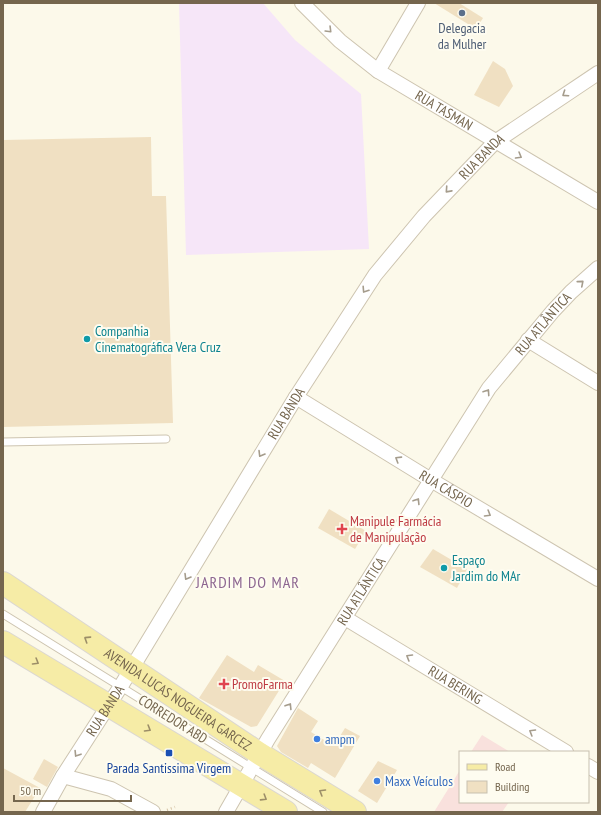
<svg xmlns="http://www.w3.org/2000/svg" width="601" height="815" font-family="'PT Sans Narrow',sans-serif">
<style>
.education{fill:#f6e6f8}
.medical{fill:#f9e1dd}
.building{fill:#f0e0c2}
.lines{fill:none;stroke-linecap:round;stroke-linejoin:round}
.lane-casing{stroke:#cdc4b0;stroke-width:9}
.street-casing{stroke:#cdc4b0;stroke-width:16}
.primary-casing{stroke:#dbd7d1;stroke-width:24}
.path{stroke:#d5c3a5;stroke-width:2.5;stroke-dasharray:1 3;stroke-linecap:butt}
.lane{stroke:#fff;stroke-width:7}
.street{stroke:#fff;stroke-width:14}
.primary{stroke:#f6eca6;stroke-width:22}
.oneway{stroke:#a59c8c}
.oneway2{stroke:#9c8e68}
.service-dot{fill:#5c6f8a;stroke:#fefcf0;stroke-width:1.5}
.culture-dot{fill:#0f9aa8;stroke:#fefcf0;stroke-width:1.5}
.health-dot{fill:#e0444e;stroke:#fefcf0;stroke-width:1.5}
.shop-dot{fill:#3f7fe0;stroke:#fefcf0;stroke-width:1.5}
.transit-dot{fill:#1a4fb4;stroke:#fefcf0;stroke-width:1.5}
.labels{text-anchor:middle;stroke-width:4;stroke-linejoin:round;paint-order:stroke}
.service-label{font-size:14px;fill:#4e5e75;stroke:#fefcf0}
.street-label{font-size:14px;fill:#75664e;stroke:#fefcf0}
.culture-label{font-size:14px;fill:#0d838f;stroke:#fefcf0;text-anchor:start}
.health-label{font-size:14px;fill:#be3a42;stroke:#fefcf0;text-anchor:start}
.shop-label{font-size:14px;fill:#366cbe;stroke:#fefcf0;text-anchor:start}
.transit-label{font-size:14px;fill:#164399;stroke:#fefcf0}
.quarter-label{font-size:16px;letter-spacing:1px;fill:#8d6691;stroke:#fefcf0}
</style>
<rect width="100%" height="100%" fill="#fcf9ea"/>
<path class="education" d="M179,3H263L295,40L361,94L369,249L186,255Z"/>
<g class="medical">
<path d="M482,735L510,752H471Z"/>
<path d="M460,770V802H509L502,812H434Z"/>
</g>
<g class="building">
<path d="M434,3H459L483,18L476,29Z"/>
<path d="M493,61L505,69L513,86L499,107L474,95Z"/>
<path d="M151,137L152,196H166L173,423L3,427V140Z"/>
<path d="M329,509L366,531L355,549L318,528Z"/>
<path d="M433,549L467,569L457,588L420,567Z"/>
<path d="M227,655L254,672L258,665L285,681L257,726L251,727L199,698Z"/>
<path d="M298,708L318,721L311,732L334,746L345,728L360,736L335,778L311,763L308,768L281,752L277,746Z"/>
<path d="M44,759L58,767L47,787L33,779Z"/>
<path d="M378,761L397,770L377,803L358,791Z"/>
<path d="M3,768L40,788L25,812H3Z"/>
</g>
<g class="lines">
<defs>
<g id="lane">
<path d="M3,442L166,439"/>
<path d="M3,614L323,812"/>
</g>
<g id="street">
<path id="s1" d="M302,3L340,41L378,71L598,202"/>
<path d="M378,71L418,3"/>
<path d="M528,340L598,383"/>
<path id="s2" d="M296,397L431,480L598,579"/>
<path id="s3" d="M345,618L566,752"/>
<path d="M588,766L598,772"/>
<path d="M63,776L111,789L153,812"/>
<path id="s4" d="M43,812L63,776L121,686L296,397L375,275L424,216L495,142L598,73"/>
<path id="s5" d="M226,812L268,739L489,388L553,311L571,292L598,268"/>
</g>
<g id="primary">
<path id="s6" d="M3,583L260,754L355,812"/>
<path d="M3,642L286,812"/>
</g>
</defs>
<use href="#lane" class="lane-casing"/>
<use href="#street" class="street-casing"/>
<use href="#primary" class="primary-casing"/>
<path class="path" d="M167,810L175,807"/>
<use href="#lane" class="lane"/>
<use href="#street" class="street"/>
<use href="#primary" class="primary"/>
</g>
<defs><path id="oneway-chevron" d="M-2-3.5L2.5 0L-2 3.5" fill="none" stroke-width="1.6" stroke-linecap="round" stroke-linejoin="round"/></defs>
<g class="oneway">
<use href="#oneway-chevron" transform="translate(329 30) rotate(45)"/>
<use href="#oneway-chevron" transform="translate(565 94) rotate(146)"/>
<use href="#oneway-chevron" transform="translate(519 156) rotate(30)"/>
<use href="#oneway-chevron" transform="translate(448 190) rotate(132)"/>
<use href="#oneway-chevron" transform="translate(581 283) rotate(-41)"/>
<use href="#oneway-chevron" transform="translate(365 290) rotate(123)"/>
<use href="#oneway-chevron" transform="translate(487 392) rotate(-56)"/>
<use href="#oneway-chevron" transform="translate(261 454) rotate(121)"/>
<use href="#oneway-chevron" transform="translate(398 459) rotate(-148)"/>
<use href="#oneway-chevron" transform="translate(417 501) rotate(-58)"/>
<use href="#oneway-chevron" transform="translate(488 514) rotate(31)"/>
<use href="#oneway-chevron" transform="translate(187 577) rotate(121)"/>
<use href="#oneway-chevron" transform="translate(409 657) rotate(-149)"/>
<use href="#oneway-chevron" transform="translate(289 706) rotate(-58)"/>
<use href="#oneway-chevron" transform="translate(532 732) rotate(-149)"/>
<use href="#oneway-chevron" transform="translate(77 754) rotate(122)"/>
</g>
<g class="oneway2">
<use href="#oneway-chevron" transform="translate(87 639) rotate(-147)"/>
<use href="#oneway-chevron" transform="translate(36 662) rotate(31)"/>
<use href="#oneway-chevron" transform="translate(148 729) rotate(31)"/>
<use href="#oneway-chevron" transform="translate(322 792) rotate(-149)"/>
<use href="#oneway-chevron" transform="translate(264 798) rotate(32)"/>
</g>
<circle class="service-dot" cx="462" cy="13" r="4"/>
<g class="culture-dot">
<circle cx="87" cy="339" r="4"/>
<circle cx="444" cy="568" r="4"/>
</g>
<g class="health-dot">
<path d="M340 523h4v4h4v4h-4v4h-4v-4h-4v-4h4z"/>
<path d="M222 678h4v4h4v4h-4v4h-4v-4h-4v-4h4z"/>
</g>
<g class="shop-dot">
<circle cx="317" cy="739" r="4"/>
<circle cx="377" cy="781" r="4"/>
</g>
<rect class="transit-dot" x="165" y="749" width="8" height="8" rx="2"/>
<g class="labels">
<g class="service-label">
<text x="462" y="33">Delegacia<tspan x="462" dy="16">da Mulher</tspan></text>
</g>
<g class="street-label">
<text dy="5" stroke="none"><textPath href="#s1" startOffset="179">RUA TASMAN</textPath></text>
<text dy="5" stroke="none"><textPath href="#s4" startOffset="791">RUA BANDA</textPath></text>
<text dy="5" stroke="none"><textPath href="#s5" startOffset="583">RUA ATLÂNTICA</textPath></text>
<text dy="5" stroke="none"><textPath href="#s4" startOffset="467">RUA BANDA</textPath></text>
<text dy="5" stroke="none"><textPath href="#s2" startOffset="176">RUA CÁSPIO</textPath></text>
<text dy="5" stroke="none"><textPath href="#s5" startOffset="259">RUA ATLÂNTICA</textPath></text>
<text dy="5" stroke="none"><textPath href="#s3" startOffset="129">RUA BERING</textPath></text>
<text dy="5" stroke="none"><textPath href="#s6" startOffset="210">AVENIDA LUCAS NOGUEIRA GARCEZ</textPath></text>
<text dy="5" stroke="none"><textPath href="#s4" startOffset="119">RUA BANDA</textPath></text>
<text transform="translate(173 719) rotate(32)" y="5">CORREDOR ABD</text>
</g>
<g class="culture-label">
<text x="95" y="336">Companhia<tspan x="95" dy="16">Cinematográfica Vera Cruz</tspan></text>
<text x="452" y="565">Espaço<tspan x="452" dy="16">Jardim do MAr</tspan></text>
</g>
<g class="health-label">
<text x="350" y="526">Manipule Farmácia<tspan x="350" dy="16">de Manipulação</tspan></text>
<text x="232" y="689">PromoFarma</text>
</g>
<g class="shop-label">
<text x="325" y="744">ampm</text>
<text x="385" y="786">Maxx Veículos</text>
</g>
<g class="transit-label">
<text x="169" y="773">Parada Santissima Virgem</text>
</g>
<g class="quarter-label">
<text x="248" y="588">JARDIM DO MAR</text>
</g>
</g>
<rect width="601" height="815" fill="none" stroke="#75664e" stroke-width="8"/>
<rect x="459" y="751" width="130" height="52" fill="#fefcf0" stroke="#c7c0af"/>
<rect x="467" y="764" width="20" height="6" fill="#f6eca6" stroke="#c7c0af"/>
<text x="495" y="771" font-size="12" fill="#75664e">Road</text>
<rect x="467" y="781" width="20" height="12" fill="#f0e0c2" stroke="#c7c0af"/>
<text x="495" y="791" font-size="12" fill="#75664e">Building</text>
<path d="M14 795v6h117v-6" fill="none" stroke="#75664e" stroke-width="2"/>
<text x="20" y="795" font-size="12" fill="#75664e" stroke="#fefcf0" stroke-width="3" paint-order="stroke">50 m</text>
</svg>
